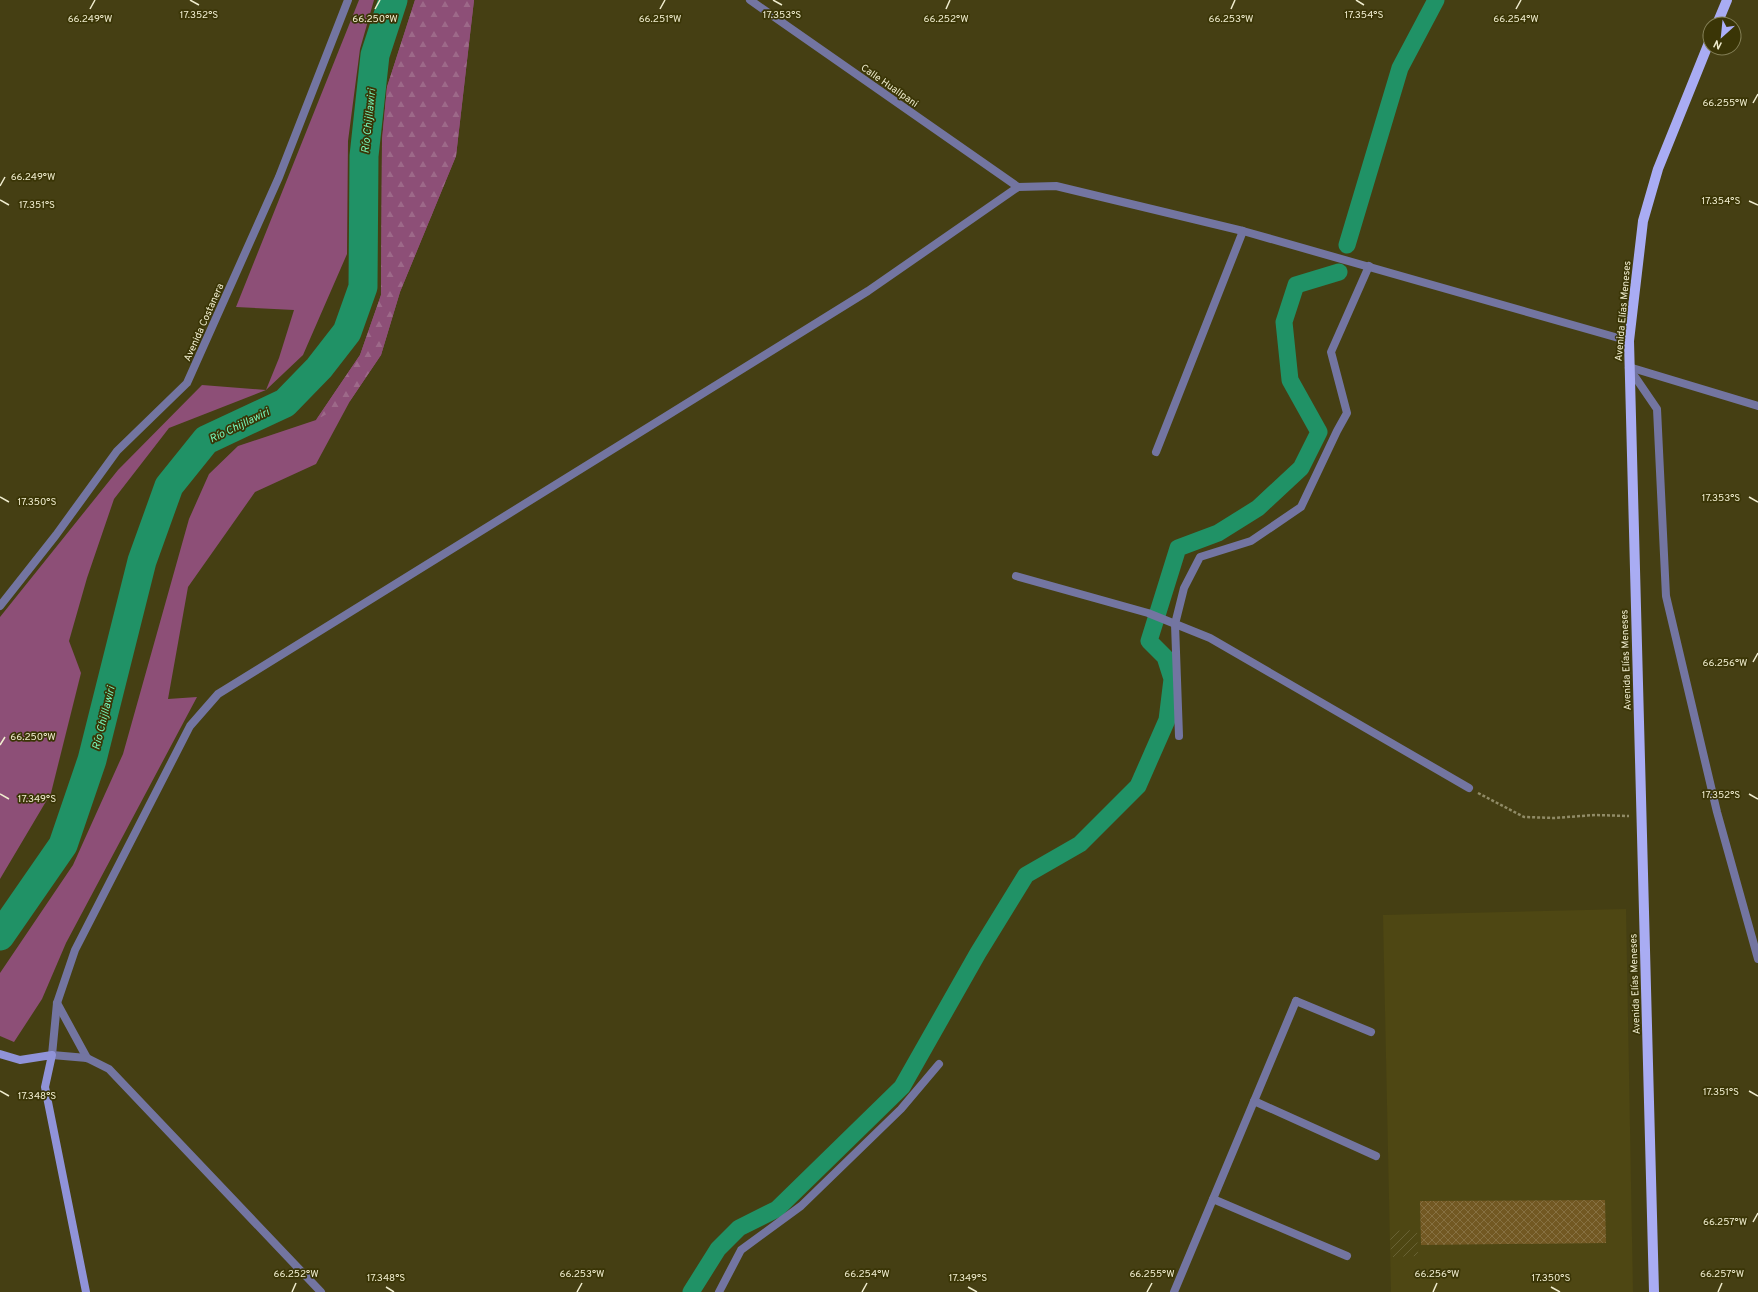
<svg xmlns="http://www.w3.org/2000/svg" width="1758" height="1292" font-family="Overpass,sans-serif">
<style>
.built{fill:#4e4713}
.industrial{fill:url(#industrial-furrows)}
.grass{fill:#8d4f77}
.forest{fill:url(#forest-firs)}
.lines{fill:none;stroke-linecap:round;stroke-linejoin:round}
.canal{stroke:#209266;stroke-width:17}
.river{stroke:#209266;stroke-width:29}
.building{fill:url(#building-cross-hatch)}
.path{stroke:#908b66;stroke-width:2.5;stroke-dasharray:3 2;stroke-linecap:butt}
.service{stroke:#7375a1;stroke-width:8}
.minor{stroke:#7375a1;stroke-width:8}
.tertiary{stroke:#7375a1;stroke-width:8}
.secondary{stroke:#9093d8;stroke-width:8}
.primary{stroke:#a9acf3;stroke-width:10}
.ticks{fill:none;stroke:#f0edcf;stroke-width:1.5}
.labels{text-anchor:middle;stroke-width:3.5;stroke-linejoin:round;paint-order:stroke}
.street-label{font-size:10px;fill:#f0edcf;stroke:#3a3506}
.water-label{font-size:11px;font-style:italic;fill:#77f9be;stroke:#3a3506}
.ticks-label{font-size:10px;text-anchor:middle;fill:#f0edcf;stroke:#3a3506;stroke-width:3.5;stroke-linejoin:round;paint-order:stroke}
</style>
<defs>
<pattern id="industrial-furrows" width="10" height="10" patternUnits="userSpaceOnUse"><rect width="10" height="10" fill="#4e4713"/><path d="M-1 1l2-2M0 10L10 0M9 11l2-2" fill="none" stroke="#686234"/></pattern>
<pattern id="forest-firs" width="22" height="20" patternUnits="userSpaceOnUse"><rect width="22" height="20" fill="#8d4f77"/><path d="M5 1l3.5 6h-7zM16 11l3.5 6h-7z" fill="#9d6989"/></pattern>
<pattern id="building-cross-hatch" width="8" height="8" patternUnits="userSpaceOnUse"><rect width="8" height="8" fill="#725822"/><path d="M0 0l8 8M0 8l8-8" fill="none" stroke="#867041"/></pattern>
</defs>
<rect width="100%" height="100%" fill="#453f13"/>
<path class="built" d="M1626,909L1633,1292H1391L1383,915Z"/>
<path class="industrial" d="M1417,1230L1418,1256L1391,1257L1390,1231Z"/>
<g class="grass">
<path d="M359,0H374L360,49L348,141L347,254L303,355L266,390L169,428L114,499L87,578L69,641L81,673L51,793L0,879V617L118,470L202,385L266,390L279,358L294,310L236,307Z"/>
<path d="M415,0H474L456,156L400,292L381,355L350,401L316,464L255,492L188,587L168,699L197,697L66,943L42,999L14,1042L0,1036V973L73,865L123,754L189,519L209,474L238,446L316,420L360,355L381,295L382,140L387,87Z"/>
</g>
<path class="forest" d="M415,0H474L456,156L400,292L381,355L350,401L316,420L360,355L381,295L382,140L387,87Z"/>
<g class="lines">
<g class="canal">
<path d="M1347,245L1400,68L1436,0"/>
<path d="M691,1292L718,1249L739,1228L777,1209L902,1087L978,953L1026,875L1080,844L1138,786L1167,720L1172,679L1165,657L1149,641L1178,548L1218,533L1258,508L1301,468L1319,432L1290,380L1284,322L1296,285L1339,272"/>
</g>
<path class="river" d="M0,936L63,845L92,760L142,561L169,486L206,440L285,403L319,368L347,332L363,287L364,156L375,55L393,0"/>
</g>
<path class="building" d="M1605,1200L1606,1243L1421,1245L1420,1201Z"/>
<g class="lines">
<path class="path" d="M1478,793L1524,817L1554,818L1595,815L1629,816"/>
<g class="service">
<path d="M1296,1001L1371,1032"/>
<path d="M1254,1101L1376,1156"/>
<path d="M1213,1199L1347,1256"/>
<path d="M719,1292L741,1250L801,1206L901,1109L939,1064"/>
</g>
<g class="minor">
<path d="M750,0L1018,187"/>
<path d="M1629,367L1758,406"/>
<path d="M1629,368L1657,409L1666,596L1717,812L1758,959"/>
<path d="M1156,452L1243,231"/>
<path d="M1016,576L1148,613L1210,638L1469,788"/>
<path d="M0,606L56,535L117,451L187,383L279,177L348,0"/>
<path d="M1179,736L1175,624L1184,588L1200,557L1251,541L1301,507L1337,431L1347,413L1331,352L1369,266"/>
<path d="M57,1003L87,1058"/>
<path d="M52,1055L87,1058L109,1069L321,1292"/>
<path d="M1174,1292L1296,1001"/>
</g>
<path class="tertiary" d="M52,1055L57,1003L75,950L190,726L218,694L868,291L1018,187L1056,186L1243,231L1629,341"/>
<path class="secondary" d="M0,1054L20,1060L52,1055L45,1087L86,1292"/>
<g class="primary">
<path d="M1717,24L1727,0"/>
<path d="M1654,1292L1629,341L1643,221L1658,169L1710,40"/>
</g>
</g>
<path class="ticks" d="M190,0L199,5M773,0L782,5M1356,0L1364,5M90,9L95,0M375,9L380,0M660,9L665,0M946,9L950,0M1231,9L1235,0M1516,9L1521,0M1753,103L1758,94M0,186L5,177M0,200L9,205M1749,201L1758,205M0,497L9,502M1749,497L1758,502M1753,662L1758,653M0,745L5,737M0,794L9,799M1749,794L1758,799M0,1091L9,1096M1749,1091L1758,1096M1753,1222L1758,1213M386,1287L394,1292M968,1287L977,1292M1551,1287L1560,1292M292,1292L296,1283M577,1292L582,1283M862,1292L867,1283M1147,1292L1152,1283M1433,1292L1437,1283M1718,1292L1722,1283"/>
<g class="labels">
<g class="street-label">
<text transform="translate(890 85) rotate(35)" y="4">Calle Huallpani</text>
<text transform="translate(1622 311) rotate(-85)" y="4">Avenida Elías Meneses</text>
<text transform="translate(203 322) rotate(-66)" y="4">Avenida Costanera</text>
<text transform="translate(1625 660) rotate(-92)" y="4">Avenida Elías Meneses</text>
<text transform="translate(1634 984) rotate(-92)" y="4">Avenida Elías Meneses</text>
</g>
<g class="water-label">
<text transform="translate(368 121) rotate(-84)" y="4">Río Chijllawiri</text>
<text transform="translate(239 425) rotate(-26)" y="4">Río Chijllawiri</text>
<text transform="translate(103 718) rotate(-76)" y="4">Río Chijllawiri</text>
</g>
</g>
<g class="ticks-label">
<text x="199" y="18">17.352°S</text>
<text x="782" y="18">17.353°S</text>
<text x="1364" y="18">17.354°S</text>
<text x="90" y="22">66.249°W</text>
<text x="375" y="22">66.250°W</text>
<text x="660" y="22">66.251°W</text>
<text x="946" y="22">66.252°W</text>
<text x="1231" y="22">66.253°W</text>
<text x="1516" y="22">66.254°W</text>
<text x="1725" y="106">66.255°W</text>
<text x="33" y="180">66.249°W</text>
<text x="1721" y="204">17.354°S</text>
<text x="37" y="208">17.351°S</text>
<text x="1721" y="501">17.353°S</text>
<text x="37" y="505">17.350°S</text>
<text x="1725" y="666">66.256°W</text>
<text x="33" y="740">66.250°W</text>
<text x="1721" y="798">17.352°S</text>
<text x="37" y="802">17.349°S</text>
<text x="1721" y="1095">17.351°S</text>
<text x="37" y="1099">17.348°S</text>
<text x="1725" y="1225">66.257°W</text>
<text x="296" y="1277">66.252°W</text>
<text x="582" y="1277">66.253°W</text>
<text x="867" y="1277">66.254°W</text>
<text x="1152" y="1277">66.255°W</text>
<text x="1437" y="1277">66.256°W</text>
<text x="1722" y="1277">66.257°W</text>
<text x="386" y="1281">17.348°S</text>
<text x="968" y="1281">17.349°S</text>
<text x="1551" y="1281">17.350°S</text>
</g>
<g transform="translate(1722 36) rotate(207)"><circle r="19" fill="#3a3506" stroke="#837f56"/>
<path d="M0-3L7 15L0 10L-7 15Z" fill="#acaffb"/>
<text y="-6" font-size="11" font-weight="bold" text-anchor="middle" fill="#f0edcf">N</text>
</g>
</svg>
